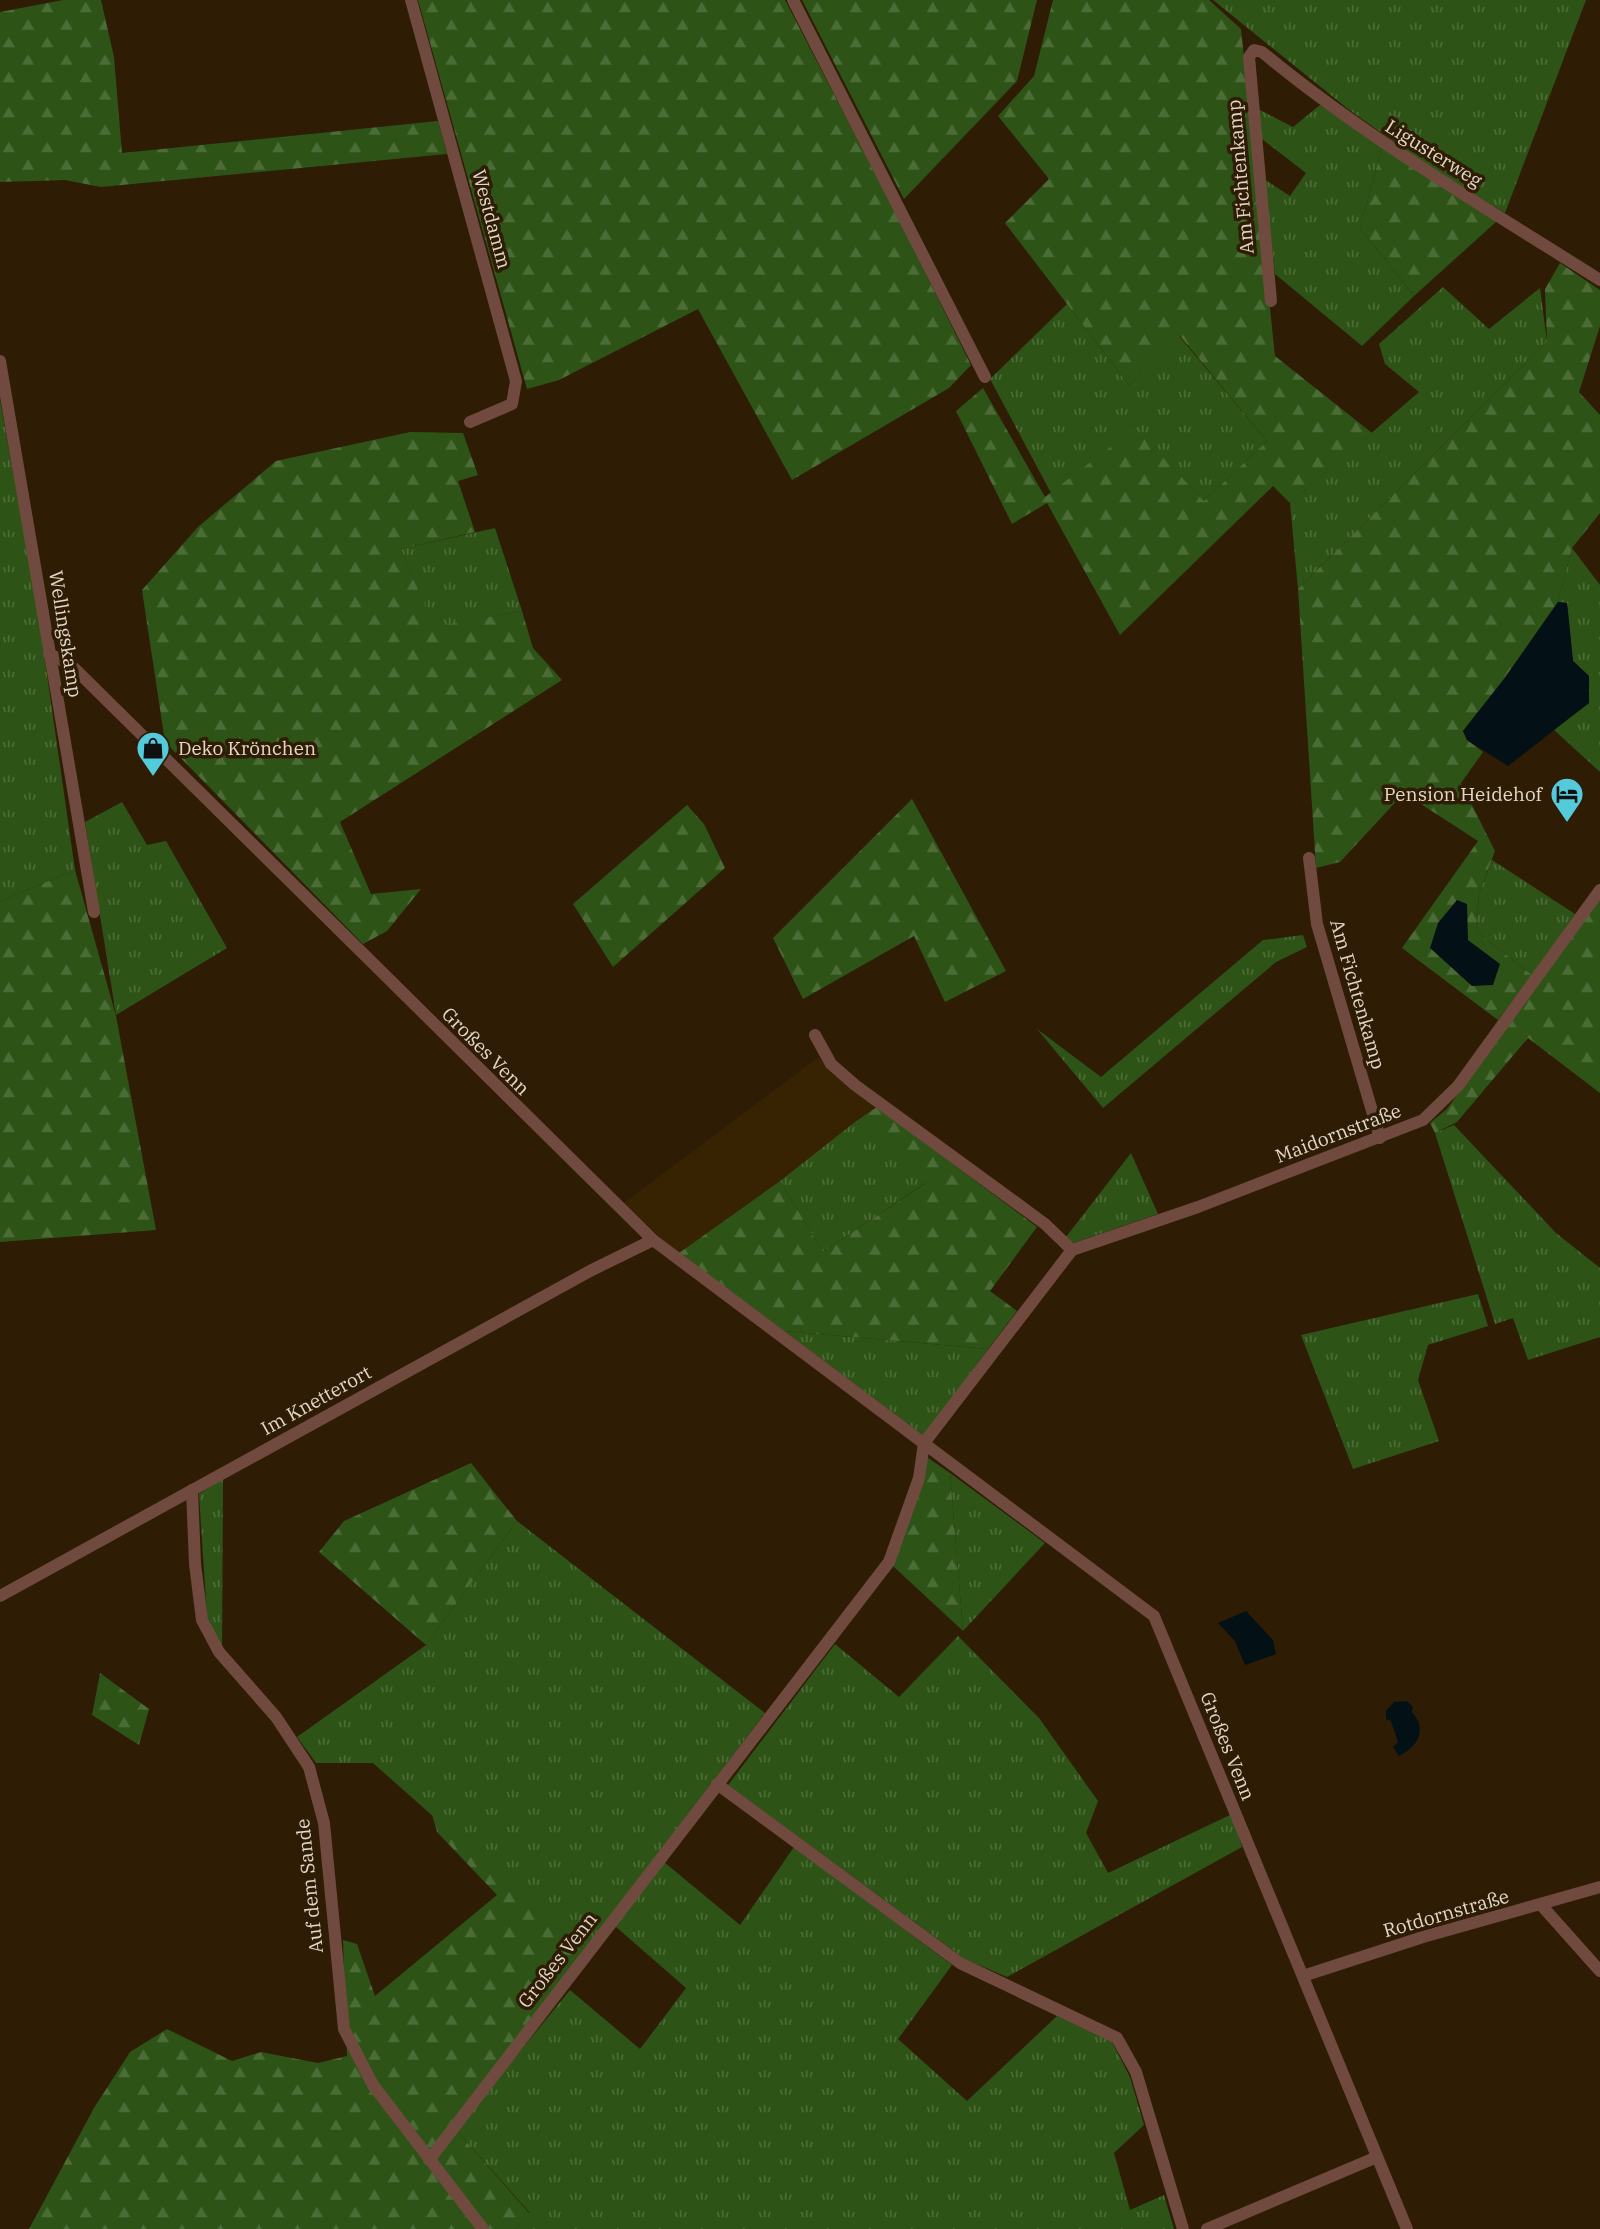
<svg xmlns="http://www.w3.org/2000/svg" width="1600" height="2229" font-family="'IBM Plex Serif',serif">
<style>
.built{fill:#372201}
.grass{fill:url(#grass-tufts)}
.forest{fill:url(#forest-firs)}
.water{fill:#031117}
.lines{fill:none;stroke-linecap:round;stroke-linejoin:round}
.minor{stroke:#714a3f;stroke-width:12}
.labels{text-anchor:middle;stroke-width:7;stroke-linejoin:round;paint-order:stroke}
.street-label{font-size:19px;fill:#e2d7c8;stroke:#2e1c04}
.poi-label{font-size:19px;fill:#e2d7c8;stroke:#2e1c04;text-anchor:start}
</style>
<defs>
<pattern id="grass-tufts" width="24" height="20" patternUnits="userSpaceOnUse" patternTransform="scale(1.75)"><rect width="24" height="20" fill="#2d5416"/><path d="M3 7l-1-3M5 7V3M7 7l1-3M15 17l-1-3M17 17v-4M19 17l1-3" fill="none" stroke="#4b6c36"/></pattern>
<pattern id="forest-firs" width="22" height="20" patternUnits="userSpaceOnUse" patternTransform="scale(1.75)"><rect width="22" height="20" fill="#2d5416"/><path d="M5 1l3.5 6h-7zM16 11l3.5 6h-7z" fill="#4b6c36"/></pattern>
</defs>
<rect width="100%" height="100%" fill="#2e1c04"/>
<path class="built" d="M819,1057L831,1073L877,1107L780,1181L679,1253L621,1205Z"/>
<g class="grass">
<path d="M1213,0H1586L1505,213L1442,175L1449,135L1424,163L1348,109Z"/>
<path d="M1320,105L1382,147L1360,228L1414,296L1362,346L1275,274L1264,179L1290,196L1306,173L1258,136V109L1293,127Z"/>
<path d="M1443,287L1489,329L1540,288L1547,342L1298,589L1290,503L1419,392L1385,364L1379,344Z"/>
<path d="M1067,304L1129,385L1179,336L1267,441L1204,501L1135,429L1051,493L990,379Z"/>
<path d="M0,400L37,605L75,870L0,901Z"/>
<path d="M495,528L522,611L434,628L401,549Z"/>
<path d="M1572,548L1600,585V772L1553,729L1589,703V676L1573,661L1567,603L1558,602Z"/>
<path d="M122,802L147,845L166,841L227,948L116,1015L85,822Z"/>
<path d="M1492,860L1575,914L1532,975L1476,931L1479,894Z"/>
<path d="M1303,935L1307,947L1276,962L1103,1108L1037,1029L1101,1077L1263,940Z"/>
<path d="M855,1122L927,1182L823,1252L780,1181Z"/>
<path d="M1454,1125L1556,1233L1600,1268V1337L1528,1360L1513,1318L1495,1324L1435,1133Z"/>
<path d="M1131,1153L1158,1214L1073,1243L1066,1237Z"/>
<path d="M1478,1294L1488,1326L1428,1345L1418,1380L1439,1441L1353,1469L1301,1335Z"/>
<path d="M784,1331L988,1349L924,1436Z"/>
<path d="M950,1473L1045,1543L963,1631Z"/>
<path d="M223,1479L222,1648L207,1617L199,1494Z"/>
<path d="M517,1521L765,1713L584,1950L373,1763H316L297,1737L426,1645Z"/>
<path d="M958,1636L1039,1718L1098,1801L1086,1833L1108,1873L1232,1814L1242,1847L1007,1977L965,1959L728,1785L835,1644L899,1697Z"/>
<path d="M794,1847L952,1965L898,2039L967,2101L1057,2016L1112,2042L1130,2077L1144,2125L1114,2153L1130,2210L1164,2195L1174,2229H515L530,2213L456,2130L570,1990L640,2049L686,1988L615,1926L664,1862L740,1925Z"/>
</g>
<g class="forest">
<path d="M63,0H101L114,57L122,153L438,121L447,154L101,187L65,180L0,182V12Z"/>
<path d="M418,0H785L894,210L971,365L949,388L792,480L698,309L559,380L527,389Z"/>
<path d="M802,0H1037L1017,81L904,199Z"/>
<path d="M1053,0H1209L1241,29L1275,356L1372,433L1290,503L1273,486L1120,635L1047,503L1012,524L956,411L983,388L1045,497L1135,428L1204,501L1267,441L1180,336L1129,385L1005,223L1049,179L998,116L1034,76Z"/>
<path d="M1450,133L1442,175L1424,163Z"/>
<path d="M1382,147L1497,221L1414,296L1360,228Z"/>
<path d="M1560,263L1600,290V326L1579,392L1600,415V513L1572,548L1558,602L1504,679L1463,731L1467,740L1483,752L1461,783L1495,851L1479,894L1476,931L1532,975L1498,1020L1402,948L1478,841L1404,793L1340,862L1316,868L1298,589L1547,342L1545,289Z"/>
<path d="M410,432L463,433L478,475L458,481L475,532L401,549L434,627L522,611L533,648L562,680L340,822L371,894L421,889L387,931L363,944L165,742L142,590L198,527L276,461Z"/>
<path d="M912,799L1006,971L945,1002L914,936L803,999L773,938Z"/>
<path d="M687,805L704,824L725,868L613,967L573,904Z"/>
<path d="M75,870L116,1016L156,1230L0,1242V901Z"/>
<path d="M1600,899V1093L1528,1038L1457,1122L1435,1133L1430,1123L1447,1109Z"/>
<path d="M877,1107L1037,1227L990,1291L1017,1311L988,1349L784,1331L679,1253L780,1181L823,1252L926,1183L855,1122Z"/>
<path d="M927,1457L950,1473L963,1631L893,1566Z"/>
<path d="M471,1463L517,1521L426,1645L319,1552L344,1521Z"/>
<path d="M100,1673L149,1709L139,1745L92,1715Z"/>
<path d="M432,1814L584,1950L456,2130L530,2214L515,2229H29L94,2108L130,2052L167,2029L232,2061L261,2052L318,2063L347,2056L343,1940L357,1944L375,1996L497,1895L437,1832Z"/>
</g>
<g class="water">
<path d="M1558,602L1567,603L1573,661L1589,676V703L1508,766L1467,740L1463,731L1504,679Z"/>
<path d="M1457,900L1467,904L1468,940L1500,964L1493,985L1472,986L1430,948L1438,923Z"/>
<path d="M1246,1611L1273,1640L1276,1654L1245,1665L1235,1641L1218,1623Z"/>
<path d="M1407,1701L1413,1707L1412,1712C1428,1730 1418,1746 1399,1756L1393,1747L1398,1742L1391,1721L1386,1719V1711L1394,1702Z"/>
</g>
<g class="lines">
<g class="minor">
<path d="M411,0L516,381L512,404L470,422"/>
<path d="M793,0L985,377"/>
<path d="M1271,301L1249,57L1254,50L1262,52C1367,139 1485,207 1600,280"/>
<path d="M0,361L94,912"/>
<path d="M49,654L70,664L653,1240L1154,1616L1407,2229"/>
<path d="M1309,858L1317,924L1380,1138"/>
<path d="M815,1035L831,1064L855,1085L1045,1224L1072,1250"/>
<path d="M192,1490L195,1564L202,1620L219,1652L276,1717L309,1767L324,1823L344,2029L373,2085L483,2229"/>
<path d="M0,1596L590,1271L653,1240"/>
<path d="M717,1784L960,1963L1117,2038L1136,2072L1183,2229"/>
<path d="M1542,1906L1600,1971"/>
<path d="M1303,1976L1423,1937L1600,1887"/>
<path d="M429,2160L889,1562L919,1478L924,1443L1072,1250L1198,1207L1423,1120L1458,1086L1600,890"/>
<path d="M1207,2229L1377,2157"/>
</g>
</g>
<defs>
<symbol id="shop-pin" viewBox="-11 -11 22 30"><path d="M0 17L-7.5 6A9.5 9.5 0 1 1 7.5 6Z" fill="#53cbdb" stroke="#2e1c04"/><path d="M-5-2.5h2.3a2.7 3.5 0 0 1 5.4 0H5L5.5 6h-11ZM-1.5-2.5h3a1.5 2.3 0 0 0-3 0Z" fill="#111"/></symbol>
<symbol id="hotel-pin" viewBox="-11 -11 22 30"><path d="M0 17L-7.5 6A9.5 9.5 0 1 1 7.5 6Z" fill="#53cbdb" stroke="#2e1c04"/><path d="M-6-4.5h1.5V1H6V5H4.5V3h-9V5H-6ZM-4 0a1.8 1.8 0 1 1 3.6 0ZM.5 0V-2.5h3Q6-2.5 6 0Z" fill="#111"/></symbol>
</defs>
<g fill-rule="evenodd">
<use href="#shop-pin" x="134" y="729" width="38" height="52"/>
<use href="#hotel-pin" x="1548" y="775" width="38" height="52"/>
</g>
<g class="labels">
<g class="street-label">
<text transform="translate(1434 153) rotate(32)" y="7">Ligusterweg</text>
<text transform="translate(1240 177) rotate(-95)" y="7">Am Fichtenkamp</text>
<text transform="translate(492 219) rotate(75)" y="7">Westdamm</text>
<text transform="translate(66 634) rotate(81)" y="7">Wellingskamp</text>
<text transform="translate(1358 994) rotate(74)" y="7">Am Fichtenkamp</text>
<text transform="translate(486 1051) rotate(45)" y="7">Großes Venn</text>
<text transform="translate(1338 1133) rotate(-21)" y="7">Maidornstraße</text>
<text transform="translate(316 1400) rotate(-29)" y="7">Im Knetterort</text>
<text transform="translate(1228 1746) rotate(68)" y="7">Großes Venn</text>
<text transform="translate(309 1886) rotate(-96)" y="7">Auf dem Sande</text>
<text transform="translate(1446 1913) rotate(-16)" y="7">Rotdornstraße</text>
<text transform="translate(557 1960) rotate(-52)" y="7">Großes Venn</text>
</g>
<g class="poi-label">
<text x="178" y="755">Deko Krönchen</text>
<text x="1542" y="801" text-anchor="end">Pension Heidehof</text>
</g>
</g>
</svg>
